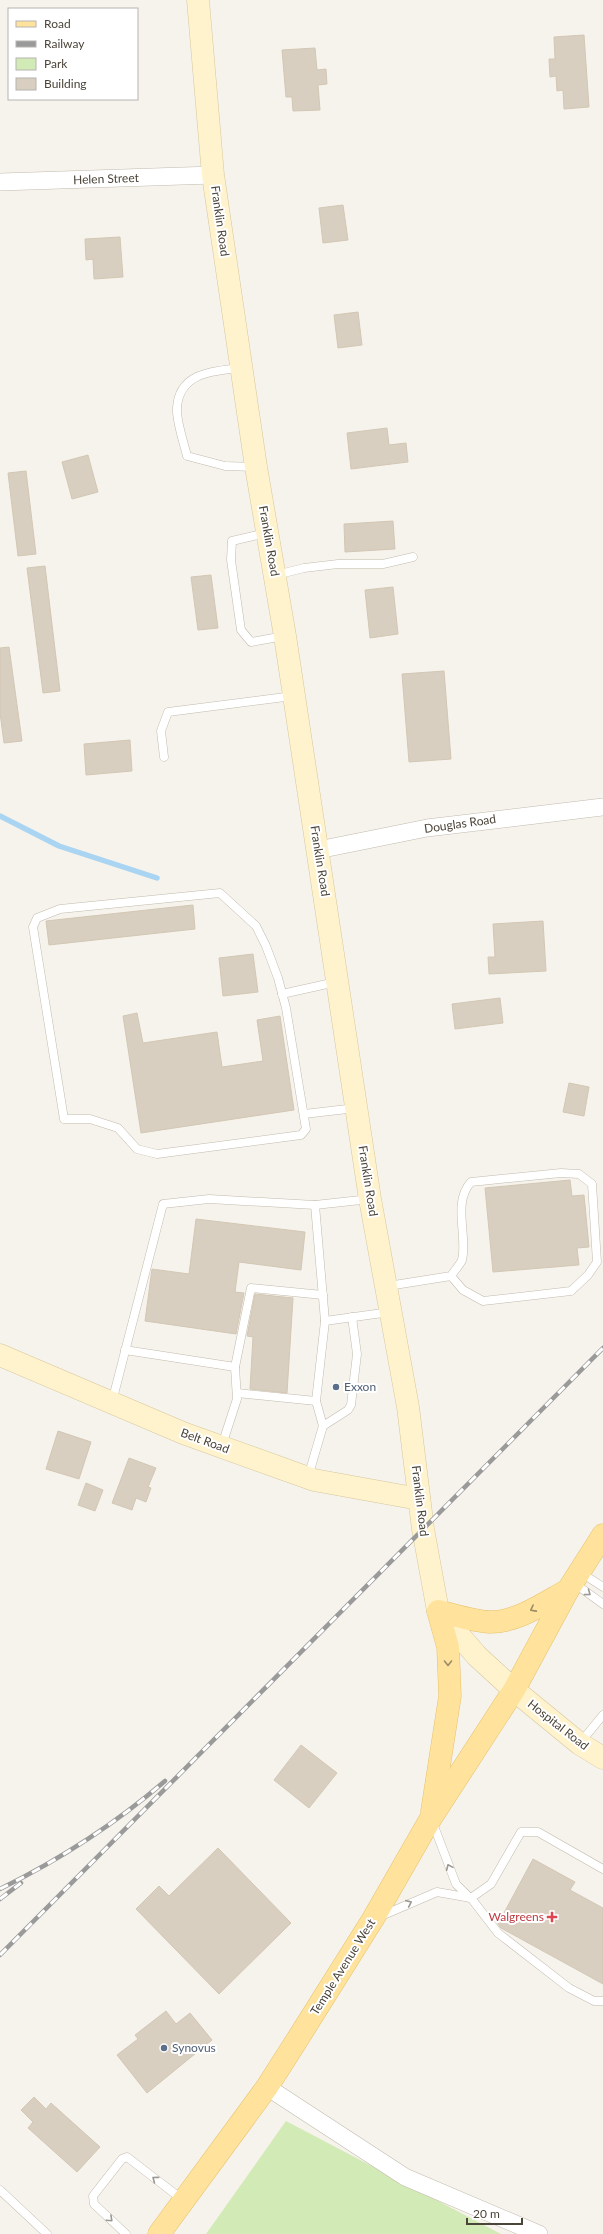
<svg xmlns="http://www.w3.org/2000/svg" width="603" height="2234" font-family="Lato,sans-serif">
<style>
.green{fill:#d2eab5}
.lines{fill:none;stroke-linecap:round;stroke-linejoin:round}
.stream{stroke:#a9d4f2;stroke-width:5.5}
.building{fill:#d8cfc1;stroke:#d3c7b4}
.lane-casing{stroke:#c2bbae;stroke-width:9}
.street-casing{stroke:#c2bbae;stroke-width:18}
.secondary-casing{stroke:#d6c79b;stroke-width:23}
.primary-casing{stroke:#e6c16a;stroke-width:23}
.lane{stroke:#fff;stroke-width:8}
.street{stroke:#fff;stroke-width:17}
.secondary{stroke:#fff3cd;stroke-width:22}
.primary{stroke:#ffe39c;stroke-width:22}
.rail-casing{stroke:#9a9a9a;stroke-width:4.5}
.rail{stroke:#fff;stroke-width:3;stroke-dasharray:9;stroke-linecap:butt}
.oneway{stroke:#9c9892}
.oneway2{stroke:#9c8c66}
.service-dot{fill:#5c6f8a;stroke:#fff;stroke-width:1.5}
.health-dot{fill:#e0444e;stroke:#fff;stroke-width:1.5}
.labels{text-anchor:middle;stroke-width:4;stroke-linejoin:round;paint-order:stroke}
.street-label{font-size:12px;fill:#4b4439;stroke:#fff}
.service-label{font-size:12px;fill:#4e5e75;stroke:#fff;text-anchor:start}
.health-label{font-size:12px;fill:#be3a42;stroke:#fff;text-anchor:end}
</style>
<rect width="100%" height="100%" fill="#f6f3ec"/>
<path class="green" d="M286,2121L501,2234H206Z"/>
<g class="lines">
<path class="stream" d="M0,816L59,846L157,878"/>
</g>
<g class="building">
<path d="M584,35L589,107L564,109L563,90L557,91L556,76L550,77L549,59H555L554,37Z"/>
<path d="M315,48L317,70L326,69L327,84L318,85L320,110L293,111L292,97H286L282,50Z"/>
<path d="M343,205L348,240L323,243L319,208Z"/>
<path d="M120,237L123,277L94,279L93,259L86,260L85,239Z"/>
<path d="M358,312L362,345L338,348L334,315Z"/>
<path d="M387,428L389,445L406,443L408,462L351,469L347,433Z"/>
<path d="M88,455L98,492L72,499L62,462Z"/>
<path d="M26,471L36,554L18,556L8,473Z"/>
<path d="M393,521L395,549L345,552L344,524Z"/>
<path d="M45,566L60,691L43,693L27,568Z"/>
<path d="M211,575L218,628L198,630L191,577Z"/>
<path d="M393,587L398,634L370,638L365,590Z"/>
<path d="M9,647L22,741L4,743L0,713V648Z"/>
<path d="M444,671L451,759L409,762L402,674Z"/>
<path d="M130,740L132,771L86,775L84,744Z"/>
<path d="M193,905L195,929L49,945L46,921Z"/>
<path d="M543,921L546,971L489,974L488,957H495L493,924Z"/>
<path d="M253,954L258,992L223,996L219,958Z"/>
<path d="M500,998L503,1023L455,1029L452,1004Z"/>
<path d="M137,1013L143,1043L217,1032L222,1067L263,1061L257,1020L280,1016L294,1110L141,1133L123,1016Z"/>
<path d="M569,1083L589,1087L584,1116L563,1112Z"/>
<path d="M570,1180L572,1196L584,1195L589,1247L577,1248L579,1265L493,1272L485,1188Z"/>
<path d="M196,1219L305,1232L301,1270L239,1262L235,1292L244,1293L236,1334L145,1321L152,1269L189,1274Z"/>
<path d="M255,1294L293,1298L287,1393L250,1389L253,1337L247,1336Z"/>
<path d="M58,1431L91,1442L79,1479L46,1469Z"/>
<path d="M129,1458L156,1468L148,1487L151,1488L146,1502L136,1498L132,1510L112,1503Z"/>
<path d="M86,1483L103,1490L95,1511L78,1505Z"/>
<path d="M301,1745L337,1773L309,1808L274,1780Z"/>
<path d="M218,1848L291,1923L219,1994L136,1909L159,1886L169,1896Z"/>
<path d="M533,1859L575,1882L570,1890L603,1908V1984L501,1928L498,1924Z"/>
<path d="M166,2011L176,2024L190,2013L212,2040L147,2093L117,2055L138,2039L135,2035Z"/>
<path d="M34,2097L46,2109L51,2103L100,2147L77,2172L28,2128L33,2122L21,2110Z"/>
</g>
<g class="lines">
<defs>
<g id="lane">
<path d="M240,368C214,371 179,372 177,408C176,421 184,443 187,456L225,466L255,467"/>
<path d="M266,533L232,541L231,560L241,630L251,642L284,636"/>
<path d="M276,575L304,568L338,564H383L413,557"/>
<path d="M164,757L161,731L168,712L293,696"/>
<path d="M220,893L256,926L266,946L278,978L286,1008L306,1129L301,1135L157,1154L137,1149L118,1128L90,1119H64L33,927L37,918L60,909Z"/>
<path d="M282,994L336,982"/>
<path d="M304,1114L356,1108"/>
<path d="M388,1286L451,1276L463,1290L483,1301L571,1291L588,1275L597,1262L592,1184L579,1174L561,1173L471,1182C452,1203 468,1236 462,1260C460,1265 454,1271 451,1276"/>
<path d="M325,1321L390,1312"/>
<path d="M125,1350L235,1367L251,1288L323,1295"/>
<path d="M237,1393L316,1401"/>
<path d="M112,1402L163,1204L209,1199L315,1205L370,1199"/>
<path d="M323,1426L348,1410L351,1405L357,1354L352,1317"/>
<path d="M222,1445L237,1399L235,1367"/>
<path d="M308,1477L323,1426L316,1401L325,1321L315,1205"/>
<path d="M580,1572L603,1587"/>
<path d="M574,1583L603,1604"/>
<path d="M580,1743L603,1715"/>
<path d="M432,1821L456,1884L470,1898"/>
<path d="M603,1869L538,1832H521L491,1884L471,1898L498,1933L569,1988L594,2001H603"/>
<path d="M381,1916L437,1892L471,1898"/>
<path d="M0,2190L47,2234"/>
<path d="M126,2234L94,2204L93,2196L122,2159L127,2157L183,2200"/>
</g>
<g id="street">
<path d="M0,182L213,175"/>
<path d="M318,850L427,828L603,807"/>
<path d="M267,2087L405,2177L539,2234"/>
</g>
<g id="secondary">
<path d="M198,0L213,175L256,467L285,636L370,1199L408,1407L423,1529L438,1611L477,1656L514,1690L580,1744L603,1758"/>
<path d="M0,1355L183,1433L314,1480L419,1499"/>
</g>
<g id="primary">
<path d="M432,1811L450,1696L448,1647L438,1611C455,1615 473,1621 490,1622C518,1622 544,1603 568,1590"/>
<path d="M159,2234L267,2087L297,2040L373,1919L431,1818L514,1690L568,1590L603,1535"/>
</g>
</defs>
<use href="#lane" class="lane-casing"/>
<use href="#street" class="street-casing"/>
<use href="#secondary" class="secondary-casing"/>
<use href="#primary" class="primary-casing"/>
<use href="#lane" class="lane"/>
<use href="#street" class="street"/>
<use href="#secondary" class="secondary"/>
<use href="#primary" class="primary"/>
<defs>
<g id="rail">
<path d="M0,1889C59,1860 115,1824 165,1781"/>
<path d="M0,1899L21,1883"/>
<path d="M0,1955L603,1348"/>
</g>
</defs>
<use href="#rail" class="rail-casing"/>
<use href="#rail" class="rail"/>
</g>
<defs><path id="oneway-chevron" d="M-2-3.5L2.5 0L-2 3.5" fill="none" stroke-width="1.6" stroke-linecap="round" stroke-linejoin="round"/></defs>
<g class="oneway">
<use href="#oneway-chevron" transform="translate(588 1593) rotate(36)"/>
<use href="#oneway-chevron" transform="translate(449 1867) rotate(-114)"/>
<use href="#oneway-chevron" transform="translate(409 1903) rotate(-24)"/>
<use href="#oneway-chevron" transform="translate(155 2179) rotate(-143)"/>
<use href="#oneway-chevron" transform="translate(110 2219) rotate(43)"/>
</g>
<g class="oneway2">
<use href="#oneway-chevron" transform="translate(533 1609) rotate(152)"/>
<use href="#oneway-chevron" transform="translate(448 1663) rotate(90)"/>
</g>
<g class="service-dot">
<circle cx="336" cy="1387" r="4"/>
<circle cx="164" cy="2048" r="4"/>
</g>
<path class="health-dot" d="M550 1911h4v4h4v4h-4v4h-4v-4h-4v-4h4z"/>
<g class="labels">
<g class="street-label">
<text transform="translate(106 179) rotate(-2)" y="4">Helen Street</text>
<text transform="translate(220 221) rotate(82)" y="4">Franklin Road</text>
<text transform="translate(269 541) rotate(80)" y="4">Franklin Road</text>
<text transform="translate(460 824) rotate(-8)" y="4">Douglas Road</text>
<text transform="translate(320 861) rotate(81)" y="4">Franklin Road</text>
<text transform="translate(368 1181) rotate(81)" y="4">Franklin Road</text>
<text transform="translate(205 1441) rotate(20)" y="4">Belt Road</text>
<text transform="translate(420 1501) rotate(83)" y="4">Franklin Road</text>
<text transform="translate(558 1725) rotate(38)" y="4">Hospital Road</text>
<text transform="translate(343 1967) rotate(-58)" y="4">Temple Avenue West</text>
</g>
<g class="service-label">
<text x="344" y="1391">Exxon</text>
<text x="172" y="2052">Synovus</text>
</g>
<g class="health-label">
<text x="544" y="1921">Walgreens</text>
</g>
</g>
<rect x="8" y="8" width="130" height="92" fill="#ffffff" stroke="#b7b4b0"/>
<rect x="16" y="21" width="20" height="6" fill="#ffe39c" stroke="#b7b4b0"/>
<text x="44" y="28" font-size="12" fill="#4b4439">Road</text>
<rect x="16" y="41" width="20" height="6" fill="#9a9a9a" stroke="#b7b4b0"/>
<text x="44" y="48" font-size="12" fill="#4b4439">Railway</text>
<rect x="16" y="58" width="20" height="12" fill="#d2eab5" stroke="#b7b4b0"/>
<text x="44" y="68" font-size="12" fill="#4b4439">Park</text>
<rect x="16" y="78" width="20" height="12" fill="#d8cfc1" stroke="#b7b4b0"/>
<text x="44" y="88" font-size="12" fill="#4b4439">Building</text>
<path d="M467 2218v6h55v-6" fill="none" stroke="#4b4439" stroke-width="2"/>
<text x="473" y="2218" font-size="12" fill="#4b4439" stroke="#ffffff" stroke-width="3" paint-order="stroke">20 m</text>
</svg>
